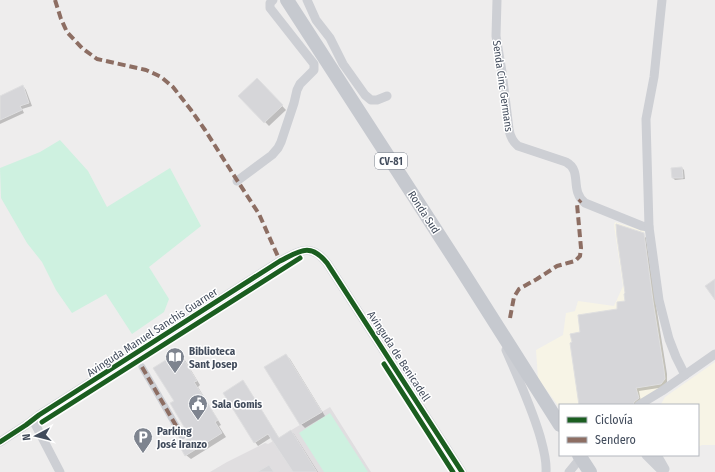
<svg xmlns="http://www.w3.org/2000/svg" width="715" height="472" font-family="'Fira Sans Condensed',sans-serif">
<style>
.commercial{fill:#f7f4e6}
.education{fill:#e0dee0}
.green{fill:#cef1e0}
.shadow{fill:#0003}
.building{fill:#d6d6d9;stroke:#dfdfe0}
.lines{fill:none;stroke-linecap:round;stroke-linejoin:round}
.pedestrian{stroke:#cdcfd4;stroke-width:7}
.minor{stroke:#cdcfd4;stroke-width:9}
.primary{stroke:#c6c9cf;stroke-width:14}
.quiet{stroke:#8d6e63;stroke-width:4;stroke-dasharray:8 4;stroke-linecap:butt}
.cycleway-casing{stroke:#fff;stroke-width:8}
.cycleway{stroke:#1b5e20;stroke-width:5}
.labels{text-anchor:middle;stroke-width:3;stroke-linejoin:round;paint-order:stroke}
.shield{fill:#fff;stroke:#7b828d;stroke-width:1}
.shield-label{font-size:10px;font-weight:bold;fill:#424c5c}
.street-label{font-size:11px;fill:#424c5c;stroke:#fff}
.poi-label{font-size:11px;font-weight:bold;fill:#424c5c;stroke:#fff;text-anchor:start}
</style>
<rect width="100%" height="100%" fill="#eeeded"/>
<g class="commercial">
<path d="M615,222L644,231L652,283L667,378L666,384L633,405H560V408L538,379L536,350L563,335L566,313L575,311L578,301L614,306L623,286L614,225Z"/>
<path d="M715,362V445H702L698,447V405H660L661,404L665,397Z"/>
</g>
<path class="education" d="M330,407L371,472H210L227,462L265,443L268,444Z"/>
<g class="green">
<path d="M60,140L88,171L107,207L170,168L201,226L149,267L169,299L164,312L132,334L106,294L72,313L56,290L42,262L27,243L1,198L0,168L40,152Z"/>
<path d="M330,413L368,472H324L299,433Z"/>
</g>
<g class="shadow">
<path d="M257,79L286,110L269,126L240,96Z"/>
<path d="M23,86L26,90L32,106L22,109L24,113L0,124V97Z"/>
<path d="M682,168L684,170L685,179L675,180L673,178Z"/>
<path d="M643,234L646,238L656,305L667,374V382L665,387L639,391L641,402L637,405H580L581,333L619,310L626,302Z"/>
<path d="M179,353L183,357L200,385L198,387L221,425L219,426L226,437L191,459L186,455L192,437L175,401Z"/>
<path d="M285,355L290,359L325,416L305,428L301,424Z"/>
<path d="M246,385L279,438L291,431L294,434L318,472H294L272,437L258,446L255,442Z"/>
</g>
<g class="building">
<path d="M257,78L283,105L264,123L238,96Z"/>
<path d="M23,85L29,103L20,106L22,110L0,120V96Z"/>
<path d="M682,167L683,178H672L671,168Z"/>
<path d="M616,224L644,233L653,301L664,370L665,379L661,384L636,388L639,398L634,402L633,405H579L570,343L572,342L570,334L580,332L578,315L617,309V302L625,301L624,294L625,293L617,237Z"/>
<path d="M715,279V300L705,286Z"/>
<path d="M179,352L197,381L194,382L218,420L215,422L222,433L185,456L179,445L190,437L170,403L174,401L153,368Z"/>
<path d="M286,354L322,412L300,425L264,367Z"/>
<path d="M243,380L279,438L291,430L317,472H293L268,434L254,443L223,393Z"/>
<path d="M269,465L274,472H257Z"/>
</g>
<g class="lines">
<path class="pedestrian" d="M142,367L182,436"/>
<g class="minor">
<path d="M307,0L316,20L330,38L343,64L365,95L371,100H377L387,96"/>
<path d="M497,0L496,36L502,72L509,129C510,136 512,141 518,146L566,162C583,171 569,190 585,203L642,226L649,227"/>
<path d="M662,0L654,77L646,119L649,227L659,300L669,339L676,357L685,375"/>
<path d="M237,181L272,155L278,148L281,142L294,103L297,90L300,84L314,70V64L270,8V3L273,0"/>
<path d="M506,350C518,378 531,406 540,436C543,447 547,460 546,472"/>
<path d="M639,405L662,391L715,354"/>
<path d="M33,420L60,472"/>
<path d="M0,442L26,425L39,415L280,261C300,251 310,242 327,263L462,472"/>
<path d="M646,455L663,472"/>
<path d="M657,455L665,469"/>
<path d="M569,472L583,455"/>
</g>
<g class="primary">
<path d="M287,0L461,269L560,425"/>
<path d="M579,455L590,472"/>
</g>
<g class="quiet">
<path d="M55,0L61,19L67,32L82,48L97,59L146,70L155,74L161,77L173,87L191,110L205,130L233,174L259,214L280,261"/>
<path d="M510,318L514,297L519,289L537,279L557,266L575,261L580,256L581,248L577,204L581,200"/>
<path d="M142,367L182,436"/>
</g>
<defs>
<g id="cycleway">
<path d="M384,364L453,472"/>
<path d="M42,422L300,258"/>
<path d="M0,442L26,425L39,415L280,261C300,251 310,242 327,263L462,472"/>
</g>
</defs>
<use href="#cycleway" class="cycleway-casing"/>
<use href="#cycleway" class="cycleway"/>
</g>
<defs>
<symbol id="library-pin" viewBox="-11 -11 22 30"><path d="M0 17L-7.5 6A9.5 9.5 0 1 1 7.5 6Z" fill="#7e848f" stroke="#fff"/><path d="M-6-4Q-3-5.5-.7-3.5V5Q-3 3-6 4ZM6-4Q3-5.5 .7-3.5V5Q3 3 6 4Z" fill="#fff"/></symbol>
<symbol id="civic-pin" viewBox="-11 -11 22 30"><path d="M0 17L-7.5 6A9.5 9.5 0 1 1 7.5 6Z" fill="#7e848f" stroke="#fff"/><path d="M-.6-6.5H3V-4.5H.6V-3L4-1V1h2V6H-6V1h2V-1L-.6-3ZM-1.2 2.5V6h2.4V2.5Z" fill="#fff"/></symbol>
<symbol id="parking-pin" viewBox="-11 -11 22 30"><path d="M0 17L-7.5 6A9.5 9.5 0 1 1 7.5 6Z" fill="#7e848f" stroke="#fff"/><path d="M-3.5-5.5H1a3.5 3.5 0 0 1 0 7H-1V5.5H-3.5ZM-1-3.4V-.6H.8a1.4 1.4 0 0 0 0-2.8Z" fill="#fff"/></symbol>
</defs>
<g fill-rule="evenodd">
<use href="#library-pin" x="164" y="346" width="22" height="30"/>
<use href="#civic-pin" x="187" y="393" width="22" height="30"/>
<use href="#parking-pin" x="132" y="426" width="22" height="30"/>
</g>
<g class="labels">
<rect class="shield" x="375" y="153" width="32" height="16" rx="3"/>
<g class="shield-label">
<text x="391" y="165">CV-81</text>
</g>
<g class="street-label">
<text transform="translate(503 86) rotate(82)" y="4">Senda Cinc Germans</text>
<text transform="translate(424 212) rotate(57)" y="4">Ronda Sud</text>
<text transform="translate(152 332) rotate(-33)" y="4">Avinguda Manuel Sanchis Guarner</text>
<text transform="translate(399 356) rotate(57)" y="4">Avinguda de Benicadell</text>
</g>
<g class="poi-label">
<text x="189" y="355">Biblioteca<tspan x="189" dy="13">Sant Josep</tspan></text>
<text x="212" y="408">Sala Gomis</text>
<text x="157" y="435">Parking<tspan x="157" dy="13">José Iranzo</tspan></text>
</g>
</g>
<rect x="559" y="404" width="140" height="52" fill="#ffffff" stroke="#b3b7be"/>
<rect x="567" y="417" width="20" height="6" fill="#1b5e20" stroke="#b3b7be"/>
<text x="595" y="424" font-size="12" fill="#424c5c">Ciclovía</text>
<rect x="567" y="437" width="20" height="6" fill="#8d6e63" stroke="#b3b7be"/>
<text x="595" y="444" font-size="12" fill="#424c5c">Sendero</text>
<g transform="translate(36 436) rotate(263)" stroke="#ffffff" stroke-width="3" paint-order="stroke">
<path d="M0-3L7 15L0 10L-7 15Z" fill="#424c5c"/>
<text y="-6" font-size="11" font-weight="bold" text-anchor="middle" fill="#424c5c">N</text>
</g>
</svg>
